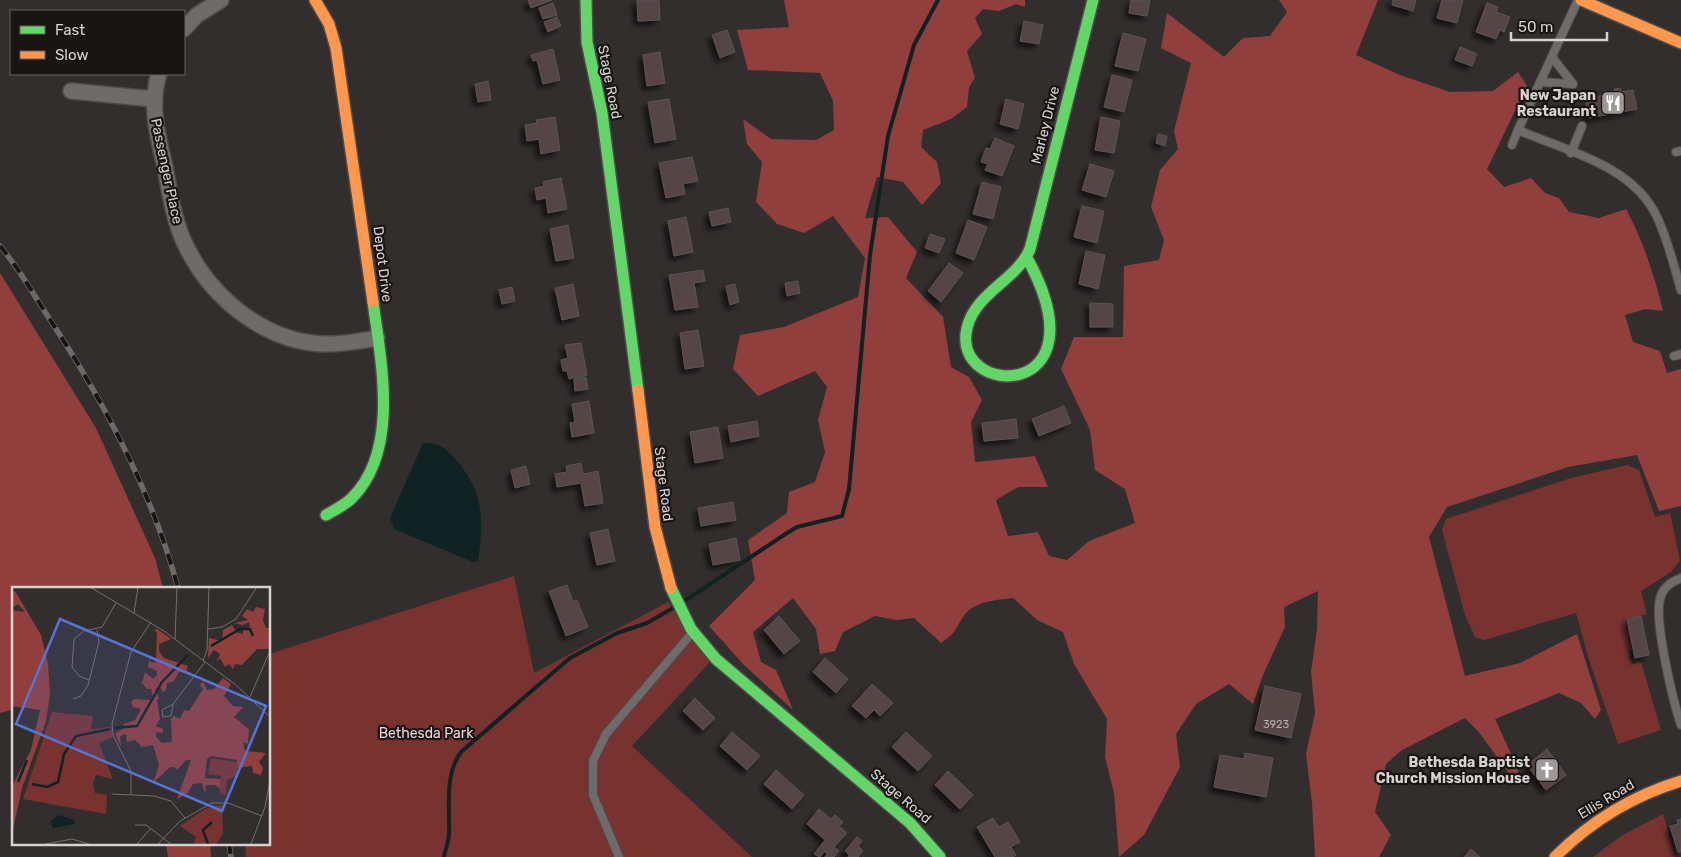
<svg xmlns="http://www.w3.org/2000/svg" width="1681" height="857" font-family="Rubik,sans-serif">
<style>
.green{fill:#783330}
.forest{fill:#903f3c}
.water{fill:#122}
.lines{fill:none;stroke-linecap:round;stroke-linejoin:round}
.stream{stroke:#122;stroke-width:4}
.building{fill:#564444;stroke:#5a5555;filter:url(#shadow)}
.lane-casing{stroke:#504b4b;stroke-width:10}
.street-casing{stroke:#504b4b;stroke-width:18}
.fast-casing{stroke:#504b4b;stroke-width:14}
.slow-casing{stroke:#504b4b;stroke-width:14}
.lane{stroke:#6f6b6a;stroke-width:8}
.street{stroke:#6f6b6a;stroke-width:15}
.fast{stroke:#63d668;stroke-width:11}
.slow{stroke:#ff974d;stroke-width:11}
.rail-casing{stroke:#6c6969;stroke-width:5.5}
.rail{stroke:#1a1515;stroke-width:4;stroke-dasharray:11;stroke-linecap:butt}
.labels{text-anchor:middle;stroke-width:4.5;stroke-linejoin:round;paint-order:stroke}
.number-label{font-size:11px;fill:#b8aeae}
.street-label{font-size:14px;fill:#d8d1d1;stroke:#1a1515}
.poi-label{font-size:14px;font-weight:bold;fill:#d8d1d1;stroke:#1a1515;text-anchor:end}
.park-label{font-size:14px;fill:#efd3d0;stroke:#1a1515}
.inset-river{fill:none;stroke:#122;stroke-width:2.5}
.inset-road{fill:none;stroke:#756f6f;stroke-width:1}
.view{fill:#5575d6;fill-opacity:0.15;stroke:#5575d6;stroke-width:2.5}
.inset-edge{fill:none;stroke:#d8d1d1;stroke-width:2.5}
</style>
<defs>
<filter id="shadow"><feDropShadow dx="-4.5" dy="4.5" stdDeviation="2.5" flood-color="#0009"/></filter>
</defs>
<rect width="100%" height="100%" fill="#332e2e"/>
<g class="green">
<path d="M1627,465L1639,470L1655,517L1670,513L1680,560L1671,572L1641,591L1647,614L1626,619L1632,650L1629,651L1632,664L1641,662L1661,730L1618,744L1590,663L1576,613L1484,640L1475,637L1465,615L1442,530L1446,519L1571,478Z"/>
<path d="M514,576L534,673L668,602L710,662L632,746L752,857H246L245,843H269V654Z"/>
<path d="M1663,814L1675,857H1593L1621,836Z"/>
</g>
<g class="forest">
<path d="M784,0H1025V7L1016,4L999,11L983,9L975,18L982,34L967,51L975,78L969,87L967,107L951,119L923,130L921,147L937,162L941,183L922,205L903,182L877,177L865,218L888,217L917,252L906,278L943,317L951,367L969,377L982,400L971,422L975,462L1035,456L1048,487H1018L996,500L1008,536L1038,532L1049,556L1067,560L1089,541L1135,523L1125,489L1095,470L1090,430L1061,369L1074,337H1123L1124,266L1159,260L1164,240L1151,207L1160,170L1178,149L1174,131L1191,63L1161,48L1167,13L1224,57L1243,38L1270,36L1287,12L1279,0H1378L1356,55L1400,75L1450,92L1493,91L1518,72L1527,86L1487,169L1504,187L1531,178L1545,193L1559,198L1569,212L1599,218L1626,209C1644,242 1654,275 1663,311L1645,309L1625,315L1633,342L1660,351L1667,373L1681,369V506L1659,511L1637,455L1568,467L1447,507L1429,537L1465,676L1520,663L1577,634L1601,710L1595,719L1581,703L1559,693L1495,719L1518,769L1517,784L1478,731L1465,718L1402,750L1386,764L1375,812L1391,835L1379,857H1315L1312,803L1306,754L1315,713L1311,672L1317,629L1318,591L1284,607L1285,627L1263,675L1253,704L1229,684L1196,704L1176,734L1180,767L1144,835L1119,857L1114,793L1105,757L1107,719L1074,664L1063,632L1037,620L1013,598C997,600 973,601 963,617C954,631 956,633 941,643L914,618L896,620L875,616L843,632L835,651L820,654L816,629L793,598L753,632L761,662L776,670L793,710L744,665L709,626L755,580L748,540L787,513L789,492L815,482L825,452L818,420L827,387L815,371L758,396L733,369L740,335L784,327L858,297L865,258L833,216L804,233L777,224L756,202L762,162L747,144L743,119L771,139L816,140L834,130L833,101L820,73L748,70L737,30L789,27Z"/>
<path d="M0,273L96,428L155,558L163,588H14V709L0,713Z"/>
<path d="M166,843H210L211,857H168Z"/>
</g>
<path class="water" d="M423,443C428,443 434,443 438,445C456,453 476,484 479,503C483,522 481,542 478,561L473,562L394,529L390,518Z"/>
<g class="lines">
<g class="stream">
<path d="M683,602L787,533L797,527L842,516L849,489L870,255L888,136L914,45L938,0"/>
<path d="M444,857C445,849 449,842 449,834C450,807 444,775 461,752L570,658L617,633L647,623L673,608"/>
</g>
</g>
<g class="building">
<path d="M528,0H552L531,8Z"/>
<path d="M637,0H659L660,20L638,21Z"/>
<path d="M1131,0H1150L1147,16L1129,13Z"/>
<path d="M1393,0H1416L1413,11L1392,5Z"/>
<path d="M1442,0H1463L1457,23L1437,18Z"/>
<path d="M553,3L557,15L543,19L539,8Z"/>
<path d="M1487,3L1498,7L1496,12L1510,17L1504,32L1500,30L1496,39L1476,32Z"/>
<path d="M557,17L561,26L548,32L544,22Z"/>
<path d="M1024,21L1043,25L1039,44L1020,41Z"/>
<path d="M727,30L735,52L720,58L712,35Z"/>
<path d="M1123,33L1146,39L1138,71L1115,66Z"/>
<path d="M1460,47L1477,54L1472,66L1455,60Z"/>
<path d="M553,49L560,80L543,84L537,60L533,61L531,55Z"/>
<path d="M660,52L665,83L647,86L643,55Z"/>
<path d="M1112,75L1132,80L1124,112L1104,107Z"/>
<path d="M488,81L491,100L478,102L475,84Z"/>
<path d="M1620,88L1621,92L1633,90L1637,109L1589,118L1586,103L1595,102L1594,97L1615,93L1614,89Z"/>
<path d="M669,99L676,139L655,143L648,102Z"/>
<path d="M1006,99L1024,104L1018,129L1000,124Z"/>
<path d="M555,117L560,150L541,154L539,139L527,141L525,125L537,123L536,120Z"/>
<path d="M1101,117L1120,121L1114,153L1095,150Z"/>
<path d="M1158,134L1167,136L1165,146L1156,143Z"/>
<path d="M995,138L1014,146L1002,176L985,170L988,164L981,162L986,148L990,149Z"/>
<path d="M692,157L698,181L683,184L685,194L666,198L659,163Z"/>
<path d="M1090,164L1114,171L1106,197L1082,190Z"/>
<path d="M561,178L567,209L548,213L546,198L537,200L535,188L544,186L543,182Z"/>
<path d="M982,182L1001,187L993,219L973,214Z"/>
<path d="M1082,206L1104,211L1097,243L1074,237Z"/>
<path d="M728,208L731,222L712,226L709,212Z"/>
<path d="M686,217L693,252L674,256L668,221Z"/>
<path d="M968,220L987,227L974,260L956,253Z"/>
<path d="M568,225L574,258L556,261L550,229Z"/>
<path d="M930,234L945,239L939,253L925,248Z"/>
<path d="M1086,251L1105,255L1098,289L1079,284Z"/>
<path d="M949,263L963,273L941,302L928,291Z"/>
<path d="M703,270L705,281L694,283L698,307L675,310L669,275Z"/>
<path d="M798,281L800,293L787,296L785,283Z"/>
<path d="M573,284L579,316L562,320L555,288Z"/>
<path d="M735,284L739,302L730,305L726,286Z"/>
<path d="M512,287L515,301L502,304L499,290Z"/>
<path d="M1090,303L1113,304V327H1090Z"/>
<path d="M698,330L704,366L685,369L680,333Z"/>
<path d="M581,343L587,375L569,379L567,371H563L561,360L568,358L565,345Z"/>
<path d="M586,377L588,389L575,391L574,379Z"/>
<path d="M589,401L594,433L572,437L570,423L575,422L572,404Z"/>
<path d="M1064,406L1071,423L1039,436L1032,419Z"/>
<path d="M1016,419L1018,438L984,441L982,423Z"/>
<path d="M757,421L759,436L731,442L728,426Z"/>
<path d="M718,427L723,458L695,463L690,432Z"/>
<path d="M581,463L583,474L598,471L603,503L585,506L581,483L557,487L555,474L567,472L566,466Z"/>
<path d="M526,466L530,484L515,488L511,470Z"/>
<path d="M733,502L736,520L701,526L698,508Z"/>
<path d="M608,529L615,561L597,565L590,533Z"/>
<path d="M736,538L740,560L713,565L709,544Z"/>
<path d="M567,585L573,602L577,600L588,627L566,636L549,591Z"/>
<path d="M779,616L800,641L784,654L764,630Z"/>
<path d="M1641,616L1649,655L1635,658L1627,619Z"/>
<path d="M825,658L848,679L836,693L813,672Z"/>
<path d="M872,684L893,703L880,716L874,710L866,718L852,706Z"/>
<path d="M1265,686L1301,694L1291,738L1255,730Z"/>
<path d="M695,698L715,718L703,730L683,711Z"/>
<path d="M732,732L760,756L747,770L720,746Z"/>
<path d="M906,732L932,756L918,771L892,747Z"/>
<path d="M1547,749L1566,775L1546,790L1527,765Z"/>
<path d="M1245,753L1273,758L1266,797L1214,787L1220,755L1244,759Z"/>
<path d="M776,770L804,795L792,809L764,784Z"/>
<path d="M948,771L973,795L960,809L935,785Z"/>
<path d="M819,809L831,819L835,815L843,822L839,826L847,833L834,847L839,851L834,857H825L827,854L825,851L820,857L814,854L825,840L807,824Z"/>
<path d="M993,818L999,827L1008,822L1020,842L1011,847L1016,855L1013,857H995L977,827Z"/>
<path d="M1681,819V852H1678L1670,826L1678,824L1677,820Z"/>
<path d="M857,837L862,841L858,846L863,851L858,857H848L849,855L845,851Z"/>
<path d="M1471,849L1480,857H1464Z"/>
</g>
<g class="lines">
<defs>
<g id="lane">
<path d="M1578,0L1518,130C1566,151 1633,165 1657,217C1668,240 1674,266 1681,290"/>
<path d="M1552,57L1573,84"/>
<path d="M1540,82L1573,84"/>
<path d="M1512,145L1518,130"/>
<path d="M1676,152L1681,151"/>
<path d="M1571,153L1582,126"/>
<path d="M1674,356L1681,354"/>
<path d="M1681,578C1671,582 1662,588 1660,599C1654,621 1673,701 1681,725"/>
<path d="M619,857L593,795V761L606,734L691,634"/>
</g>
<g id="street">
<path d="M184,29L197,15L221,0"/>
<path d="M159,74C149,105 158,137 165,167C170,194 174,223 187,248C213,300 268,344 328,344C345,344 361,341 377,338"/>
<path d="M71,91L153,99"/>
</g>
<g id="fast">
<path d="M586,0L587,42L602,113L638,390"/>
<path d="M1027,258C1107,403 950,399 967,328C975,293 1017,280 1030,249L1093,0"/>
<path d="M326,515C335,510 345,505 352,498C400,450 381,362 373,302"/>
<path d="M671,588L691,629L716,659L910,823L940,857"/>
</g>
<g id="slow">
<path d="M315,0L329,24L336,48L373,302"/>
<path d="M1581,0L1681,43"/>
<path d="M638,390L655,527L671,588"/>
<path d="M1555,857C1591,821 1632,796 1681,781"/>
</g>
</defs>
<use href="#lane" class="lane-casing"/>
<use href="#street" class="street-casing"/>
<use href="#fast" class="fast-casing"/>
<use href="#slow" class="slow-casing"/>
<use href="#lane" class="lane"/>
<use href="#street" class="street"/>
<use href="#fast" class="fast"/>
<use href="#slow" class="slow"/>
<defs>
<g id="rail">
<path d="M0,246C18,267 32,292 47,315C102,398 152,491 178,588"/>
<path d="M229,843L231,857"/>
</g>
</defs>
<use href="#rail" class="rail-casing"/>
<use href="#rail" class="rail"/>
</g>
<defs>
<symbol id="restaurant-square" viewBox="-11 -11 22 22"><rect x="-9" y="-9" width="18" height="18" rx="4" fill="#9e9898" stroke="#1a1515"/><path d="M-5-6h1v4h1v-4h1v4h1v-4h1v5L-1.5 .5V6h-2V.5L-5-1ZM5-6V6H3V1.5H1.5Q1.5-4 5-6Z" fill="#fff"/></symbol>
<symbol id="church-square" viewBox="-11 -11 22 22"><rect x="-9" y="-9" width="18" height="18" rx="4" fill="#9e9898" stroke="#1a1515"/><path d="M-1.2-6h2.4v3.5h3.3v2.4h-3.3V6h-2.4V-.1h-3.3v-2.4h3.3Z" fill="#fff"/></symbol>
</defs>
<g fill-rule="evenodd">
<use href="#restaurant-square" x="1599" y="89" width="28" height="28"/>
<use href="#church-square" x="1533" y="756" width="28" height="28"/>
</g>
<g class="labels">
<g class="number-label">
<text x="1276" y="728">3923</text>
</g>
<g class="street-label">
<text transform="translate(610 82) rotate(79)" y="5">Stage Road</text>
<text transform="translate(1045 125) rotate(-76)" y="5">Marley Drive</text>
<text transform="translate(167 171) rotate(78)" y="5">Passenger Place</text>
<text transform="translate(383 264) rotate(83)" y="5">Depot Drive</text>
<text transform="translate(664 484) rotate(83)" y="5">Stage Road</text>
<text transform="translate(901 796) rotate(41)" y="5">Stage Road</text>
<text transform="translate(1606 799) rotate(-31)" y="5">Ellis Road</text>
</g>
<g class="poi-label">
<text x="1596" y="100">New Japan<tspan x="1596" dy="16">Restaurant</tspan></text>
<text x="1530" y="767">Bethesda Baptist<tspan x="1530" dy="16">Church Mission House</tspan></text>
</g>
<g class="park-label">
<text x="426" y="738">Bethesda Park</text>
</g>
</g>
<g transform="translate(12 587)">
<rect width="258" height="258" fill="#332e2e"/>
<path d="M40,125L81,129L79,142L99,140L101,150L87,156L101,192L84,188L81,196L83,206L95,208L94,227L11,212ZM199,171L225,175V188L215,193L214,208L208,207L209,189L196,187ZM210,218L211,247L204,257H182L184,250L168,239L193,222Z" fill="#783330"/>
<path d="M3,4L29,48L36,77L38,108L34,134L10,201L0,247V199L19,163L28,123L0,119V23L13,25L6,17L0,21V5ZM244,20L253,22L251,33L254,41H257V62H245L230,78L223,77L221,82L217,77L213,80L208,71L204,75L208,67L202,63L196,71L197,51L210,54L211,43L220,38L224,45L231,47V43L238,40L237,35L231,38L222,36L236,33L230,29L235,22L241,25ZM145,42L159,52L147,57V64L152,71L176,79L174,86L167,85L161,95L155,96L154,103L151,105L147,99L143,103L147,111L145,113L148,132L144,139L151,142V146L144,145V150L150,156L160,155L159,132L162,129L168,132L172,123L177,124L191,102L188,98L191,94L195,103L202,102L211,91L219,97L212,109L221,119L231,120L222,130L237,142L236,157L231,155L233,164L254,166L247,175L251,181L249,188L241,186L240,179L225,181V173L199,169L195,172L193,191L209,192L208,202L203,198H194L193,207L190,196L181,197L175,207L165,212L179,173H174L165,183L163,180H158L141,196L147,178L141,158L130,160L123,153L115,155L114,147L108,149L109,160L103,146L111,142L112,137L123,133L129,122L121,120L119,115L122,112L138,113L141,109L139,102H135L130,96L133,85L141,92L145,88V84L136,80L137,74L143,76L144,73L145,46L142,43Z" fill="#903f3c"/>
<path d="M46,228L63,233V237L41,241L38,235Z" fill="#122"/>
<path class="inset-river" d="M199,59L228,42H238L241,49M102,141L125,139L150,95L176,68M6,195L15,173M20,197L35,200L46,195L52,167L64,149L98,142M196,257L191,243L200,235"/>
<path class="inset-road" d="M78,0L152,44L224,98L258,130M122,26L126,0M196,42L210,40L224,32L245,0M163,52L165,0M191,74L195,63L197,0M77,93L67,89L60,80L62,52L72,44L90,40L104,16M238,110L258,64M61,112L69,109L76,98L87,55L85,43M161,117L159,129L151,130L150,123L161,117L193,75M100,207L142,209L159,214L173,231M119,208V184L101,148L100,137L119,65L139,35M123,238H134L159,257M34,257L60,252L77,257M125,257L139,241M146,257L168,234L200,216H216L250,229M239,257L253,220L258,194"/>
<path class="view" d="M48,32L254,119L210,224L4,137Z"/>
<rect width="258" height="258" class="inset-edge"/>
</g>
<rect x="10" y="10" width="175" height="65" fill="#1a1515" stroke="#666060"/>
<rect x="20" y="26" width="25" height="8" fill="#63d668" stroke="#666060"/>
<text x="55" y="35" font-size="15" fill="#d8d1d1">Fast</text>
<rect x="20" y="51" width="25" height="8" fill="#ff974d" stroke="#666060"/>
<text x="55" y="60" font-size="15" fill="#d8d1d1">Slow</text>
<path d="M1511 32v8h96v-8" fill="none" stroke="#d8d1d1" stroke-width="2.5"/>
<text x="1518" y="32" font-size="15" fill="#d8d1d1" stroke="#1a1515" stroke-width="4" paint-order="stroke">50 m</text>
</svg>
